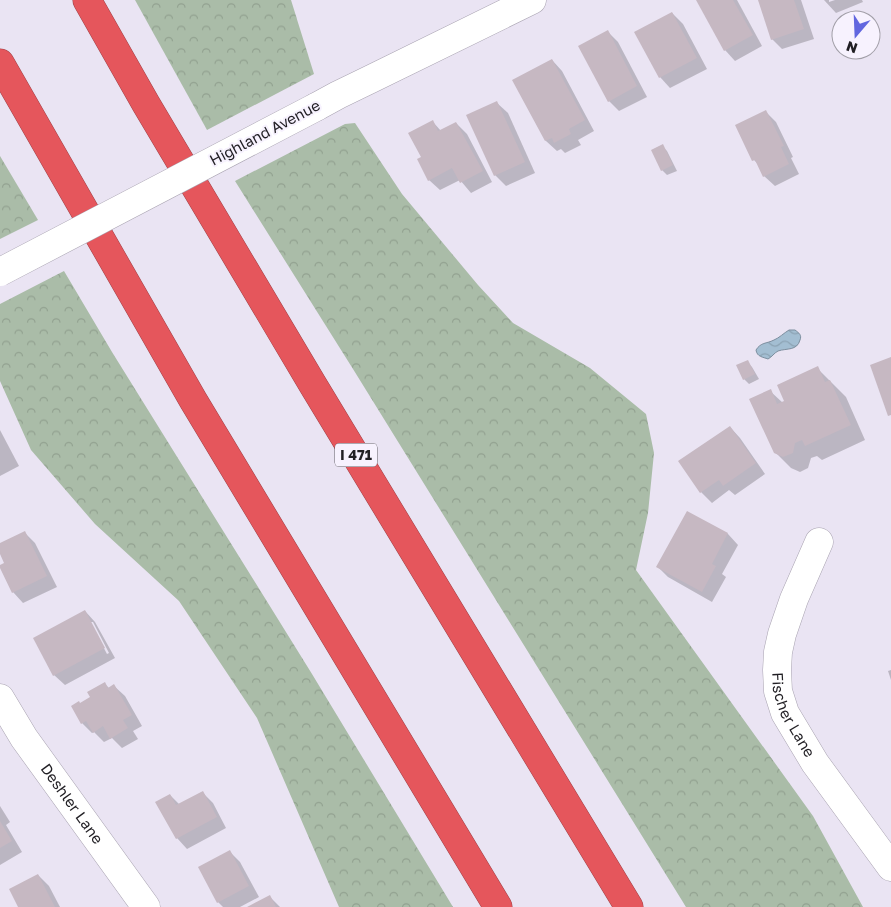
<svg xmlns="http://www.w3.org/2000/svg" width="891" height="907" font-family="'Golos Text',sans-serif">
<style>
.forest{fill:url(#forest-crowns)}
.water{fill:url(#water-waves);stroke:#7c8e9e}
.shadow{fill:#0003;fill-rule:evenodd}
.building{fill:#c6b8c2}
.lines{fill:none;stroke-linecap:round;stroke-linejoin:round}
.minor-casing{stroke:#a9a3b1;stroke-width:29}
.highway-casing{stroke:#a04348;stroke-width:29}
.minor{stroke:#fff;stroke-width:28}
.highway{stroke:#e5565c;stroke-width:28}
.minor-bridge-casing{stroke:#a9a3b1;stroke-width:29;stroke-linecap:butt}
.minor-bridge{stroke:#fff;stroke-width:28}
.labels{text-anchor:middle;stroke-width:4;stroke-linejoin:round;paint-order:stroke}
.shield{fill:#f7f2fe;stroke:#615e65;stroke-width:1}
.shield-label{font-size:14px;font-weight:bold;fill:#211f24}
.street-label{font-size:15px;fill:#211f24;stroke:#f7f2fe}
</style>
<defs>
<pattern id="forest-crowns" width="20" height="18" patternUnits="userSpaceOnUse" patternTransform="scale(1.25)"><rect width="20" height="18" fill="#aabca8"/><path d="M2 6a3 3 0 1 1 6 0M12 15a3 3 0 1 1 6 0" fill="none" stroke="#92a190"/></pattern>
<pattern id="water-waves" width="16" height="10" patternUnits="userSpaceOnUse" patternTransform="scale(1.25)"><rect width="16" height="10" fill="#a3bed2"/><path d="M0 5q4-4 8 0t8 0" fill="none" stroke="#8ca3b4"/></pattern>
</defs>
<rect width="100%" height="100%" fill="#eae4f3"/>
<g class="forest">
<path d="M135,0H291L314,74L207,130Z"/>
<path d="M355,123L402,194L478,285L513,323L590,368L646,414L654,453L648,513L636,570L813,816L863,907H686L353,369L235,181L345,124Z"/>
<path d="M0,156L38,220L0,239Z"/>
<path d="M64,271L112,352L312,674L453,907H339L257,718L179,601L95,524L31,450L0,381V304Z"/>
</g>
<path class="water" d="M789,330H795C799,333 802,335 800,340C797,351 787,348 778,351C774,353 772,357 768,359C763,357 757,357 756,350C761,342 766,344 774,340C779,338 784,333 789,330Z"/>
<g class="shadow">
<path d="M697,0H737L762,46L735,61L725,50Z"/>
<path d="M759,0H801L814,39L782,49L772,39Z"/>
<path d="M824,0H829V2L835,0H862L863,2L836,13Z"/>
<path d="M672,13L683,24L707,69L670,88L660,77Z"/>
<path d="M608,32L618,42L647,97L619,111L609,101Z"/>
<path d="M552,60L562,71L594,131L578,140L581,145L565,153L561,149L557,151L546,141L514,80Z"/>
<path d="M497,103L508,113L535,173L506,186L495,175Z"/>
<path d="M766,112L776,122L793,157L791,158L799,174L775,186L764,176L760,166L754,160Z"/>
<path d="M433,122L441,131L456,123L467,134L492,182L471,193L460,180L440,190L429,180L423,158Z"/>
<path d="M662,146L667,151L677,171L667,175L662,170Z"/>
<path d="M747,362L752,367L759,379L749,384L744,379Z"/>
<path d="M817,368L846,397L865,440L822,460L817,456L811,458L808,468L800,472L791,468L775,452L770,391L783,403Z"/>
<path d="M730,427L740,438L765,474L735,495L729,490L712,503L701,492Z"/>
<path d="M0,430L19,466L0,476Z"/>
<path d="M688,513L728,534L738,545L722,574L726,577L712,602L668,577L658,567Z"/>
<path d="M25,533L35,543L57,587L23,603L13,592L6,564L0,551V545Z"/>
<path d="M85,611L95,622L115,658L65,685L54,675ZM90,622H93L109,653L107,654Z"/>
<path d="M891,670V680L888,671Z"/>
<path d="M105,684L109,688L114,686L125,696L142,726L133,731L138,739L122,748L112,738L104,742L94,732L92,733L82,723L80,704L91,698Z"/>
<path d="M202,792L213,803L226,828L187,849L177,838L170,795L180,805Z"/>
<path d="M0,806L10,822L6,825L22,852L0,865Z"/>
<path d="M230,852L240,862L259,897L240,907H223L218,902Z"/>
<path d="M38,875L49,886L60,907H19Z"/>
<path d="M270,897L280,907H249Z"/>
</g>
<g class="building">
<path d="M696,0H733L753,35L724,51Z"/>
<path d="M758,0H794L804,29L771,40Z"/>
<path d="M672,12L697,58L659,78L634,32Z"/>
<path d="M608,30L637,86L608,102L578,46Z"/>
<path d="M552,59L585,120L569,129L571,134L554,143L552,138L545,141L512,80Z"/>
<path d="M497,101L525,162L494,176L466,115Z"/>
<path d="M766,110L784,146L781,147L789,164L763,177L755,160L752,161L735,125Z"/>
<path d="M433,120L438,131L456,122L483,171L460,183L452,168L428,181L417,159L421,157L408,133Z"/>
<path d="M663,144L673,165L661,171L651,150Z"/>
<path d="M891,357V415L888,416L870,365Z"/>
<path d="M748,360L755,374L743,380L736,365Z"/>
<path d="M818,366L825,382L830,380L851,425L805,446L802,440L795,443L793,453L783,457L774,453L749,399L771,389L777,404L784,401L777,385Z"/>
<path d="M730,426L756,463L723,486L719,480L700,493L678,461Z"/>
<path d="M687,511L728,533L712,564L716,566L702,592L656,567Z"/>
<path d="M25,531L47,576L12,593L0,568V565L4,563L0,554V543Z"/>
<path d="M85,610L105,648L53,676L33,638Z"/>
<path d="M105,682L108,688L114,684L132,715L123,720L128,728L110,739L103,726L93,733L86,721L81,724L71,706L79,701L80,703L90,697L87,692Z"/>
<path d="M203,791L217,817L176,839L155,802L170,794L176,805Z"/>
<path d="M0,821L12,841L0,848Z"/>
<path d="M230,850L249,886L217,903L198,867Z"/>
<path d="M38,874L55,907H18L9,889Z"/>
<path d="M270,895L276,907H247Z"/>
</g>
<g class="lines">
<defs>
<g id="minor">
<path d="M316,107L338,95L371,79L532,0"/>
<path id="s1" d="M819,542L794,599L782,634L778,652L777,670L778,691L785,713L815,763L891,867"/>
<path id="s2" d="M0,698L24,738L146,907"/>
</g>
<g id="highway">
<path d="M87,0L146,104L313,385L629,907"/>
<path d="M0,63L193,400L498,907"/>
</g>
</defs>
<use href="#minor" class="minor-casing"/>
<use href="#highway" class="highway-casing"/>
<use href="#minor" class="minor"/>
<use href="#highway" class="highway"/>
<defs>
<path id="minor-bridge" d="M0,272L316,107"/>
</defs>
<use href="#minor-bridge" class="minor-bridge-casing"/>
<use href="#minor-bridge" class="minor-bridge"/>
</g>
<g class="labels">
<rect class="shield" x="335" y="443.5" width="42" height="23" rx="4"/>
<g class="shield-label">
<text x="356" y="460">I 471</text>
</g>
<g class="street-label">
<text transform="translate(265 133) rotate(-28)" y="5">Highland Avenue</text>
<text dy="5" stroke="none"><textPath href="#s1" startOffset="184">Fischer Lane</textPath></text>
<text dy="5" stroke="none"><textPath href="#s2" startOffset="128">Deshler Lane</textPath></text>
</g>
</g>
<g transform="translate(856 35) rotate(199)"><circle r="24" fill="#f7f2fe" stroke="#a19ea7"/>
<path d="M0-4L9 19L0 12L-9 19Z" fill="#6166df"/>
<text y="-8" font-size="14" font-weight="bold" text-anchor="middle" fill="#211f24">N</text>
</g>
</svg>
